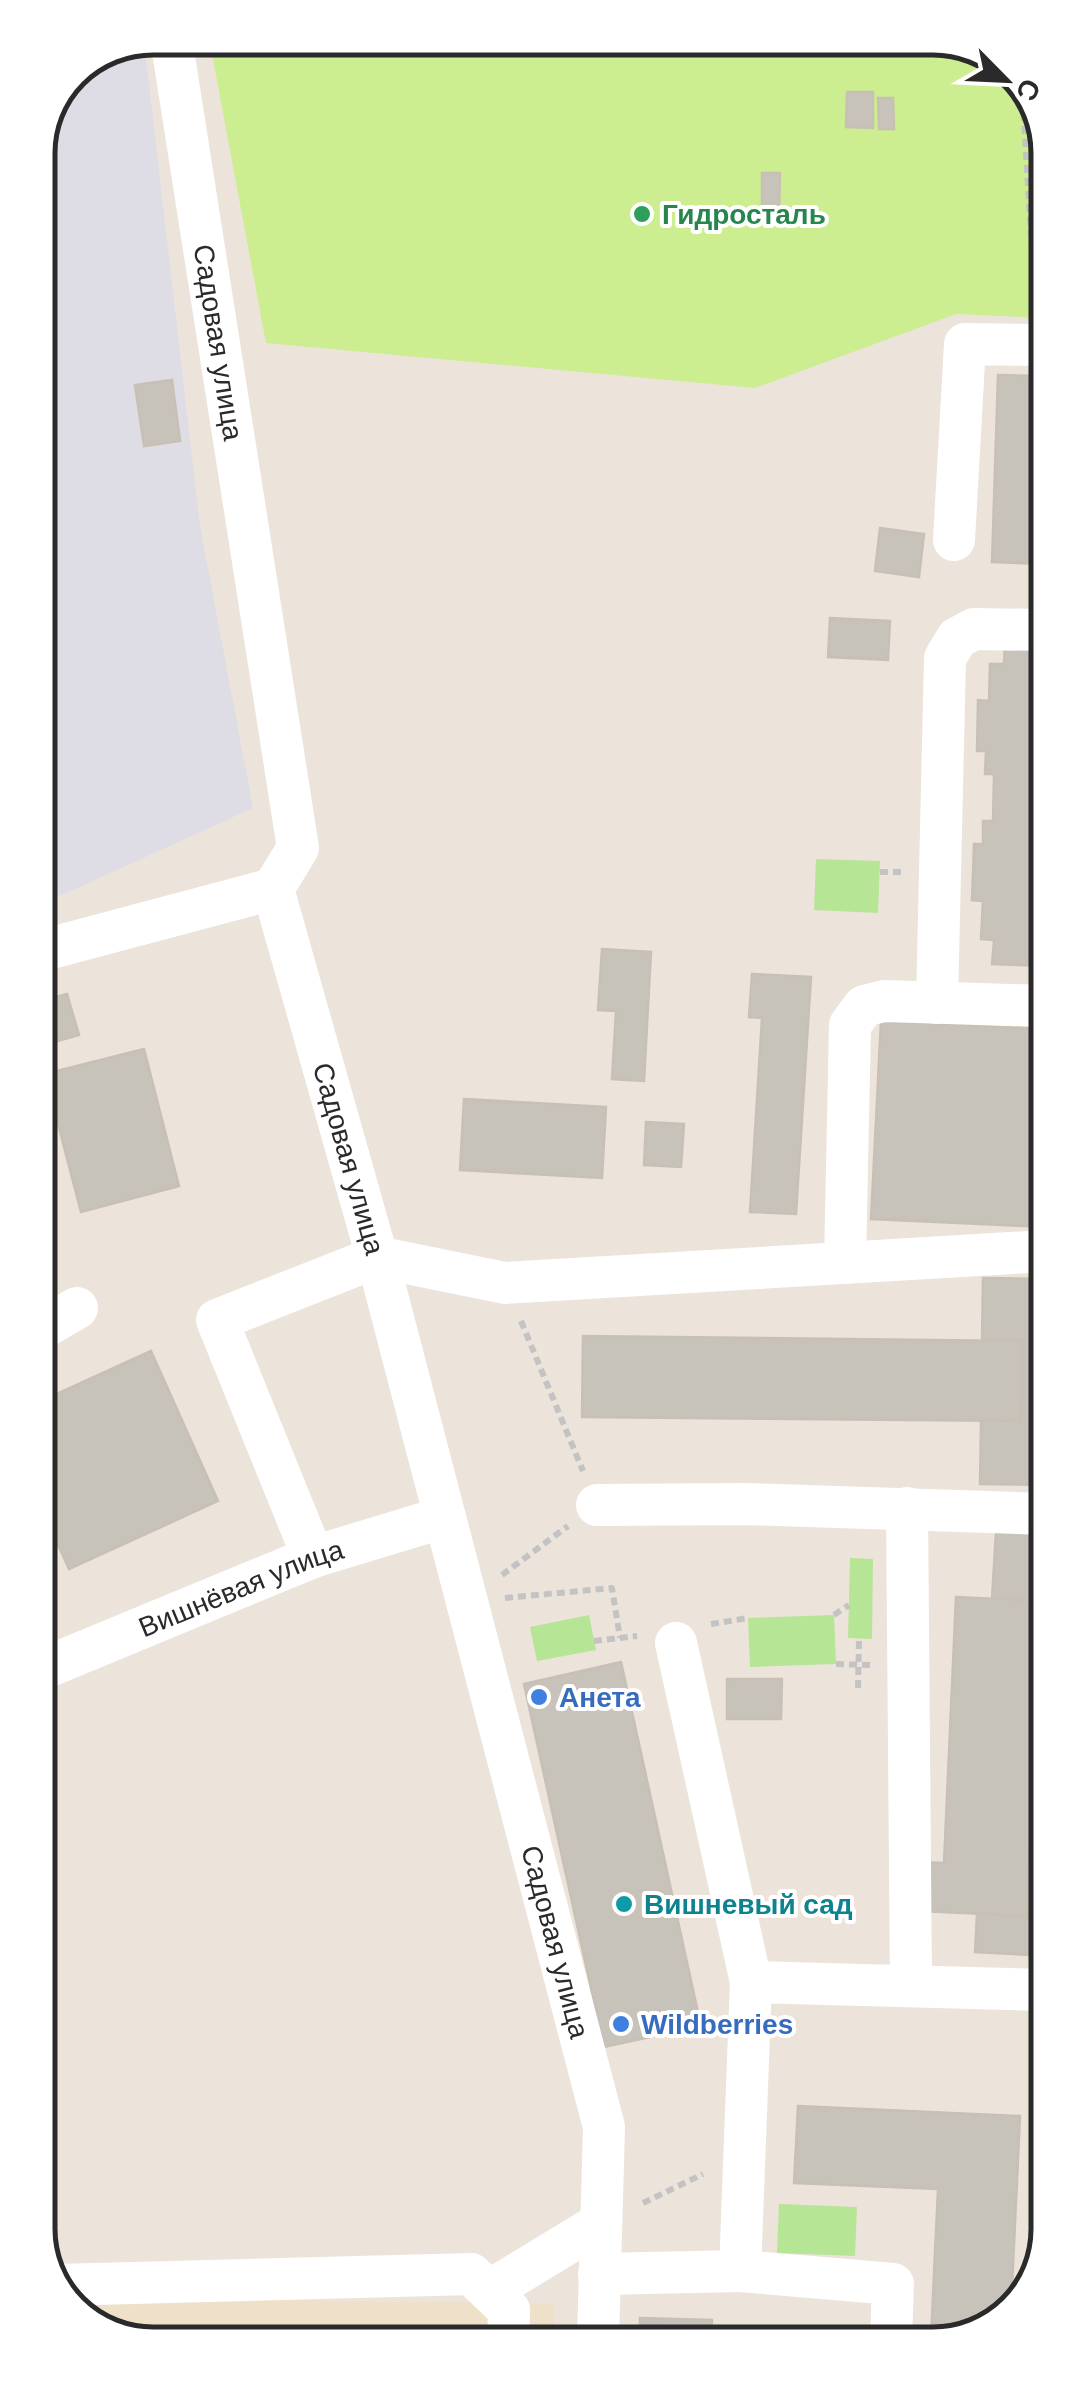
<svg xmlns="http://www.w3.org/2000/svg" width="1086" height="2382" font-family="Arial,sans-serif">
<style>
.industrial{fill:#dedce4}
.education{fill:#efe0c9}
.green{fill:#b6e595}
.pitch{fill:#cced90}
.building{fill:#c7c2ba;stroke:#c8c0b4;stroke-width:2.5}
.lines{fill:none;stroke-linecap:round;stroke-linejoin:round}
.path{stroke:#c3c3c3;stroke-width:6;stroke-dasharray:8 5;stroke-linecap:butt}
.minor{stroke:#fff;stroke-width:42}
.leisure-dot{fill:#2e9e5b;stroke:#fff;stroke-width:4}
.shop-dot{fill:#3f7fe0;stroke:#fff;stroke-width:4}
.culture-dot{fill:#0f9aa8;stroke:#fff;stroke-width:4}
.labels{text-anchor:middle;stroke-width:8;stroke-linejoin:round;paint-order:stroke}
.leisure-label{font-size:28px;font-weight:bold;fill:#27864d;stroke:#fff;text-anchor:start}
.street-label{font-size:28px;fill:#2a2a2a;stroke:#fff}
.shop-label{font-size:28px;font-weight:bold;fill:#366cbe;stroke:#fff;text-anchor:start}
.culture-label{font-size:28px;font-weight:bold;fill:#0d838f;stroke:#fff;text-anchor:start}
.rim{fill:none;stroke:#2a2a2a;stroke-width:5}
</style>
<rect width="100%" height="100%" fill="#ece4db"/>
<path class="industrial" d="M144,41L200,526L253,808L40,905L38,146L72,71Z"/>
<path class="education" d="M66,2297L554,2304V2341L145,2344L82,2320Z"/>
<g class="green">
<path d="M816,859L880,861L878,913L814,910Z"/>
<path d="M850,1558L873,1559L872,1639L848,1638Z"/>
<path d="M589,1615L596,1650L537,1661L530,1627Z"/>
<path d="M834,1615L836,1664L750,1667L748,1618Z"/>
<path d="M779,2204L857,2207L855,2256L777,2253Z"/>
</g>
<path class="pitch" d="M209,38H942L1003,61L1042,115L1043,318L956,314L755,388L266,343Z"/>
<g class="building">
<path d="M847,92H873V128L846,127Z"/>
<path d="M878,98H893L894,129H879Z"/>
<path d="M762,173H780L779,217H762Z"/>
<path d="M998,375L1043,376L1044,564L992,562Z"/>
<path d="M172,380L180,441L144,446L135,385Z"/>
<path d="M880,528L924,534L919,577L875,571Z"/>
<path d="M830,618L890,621L888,660L828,657Z"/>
<path d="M1005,641L1044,642L1045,966L992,964L994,940L981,939L983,901L972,900L974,844H983V821H993L994,774H985L986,751H977L978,700L989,701L990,664H1004Z"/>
<path d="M602,949L651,952L644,1081L612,1079L616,1011L598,1010Z"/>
<path d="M752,974L811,977L796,1214L750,1212L762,1018L749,1017Z"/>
<path d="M67,994L79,1035L40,1046V1001Z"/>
<path d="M881,1021L1045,1029L1046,1227L871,1219Z"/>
<path d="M144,1049L179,1186L81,1212L45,1074Z"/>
<path d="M464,1099L606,1107L602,1178L460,1170Z"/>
<path d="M646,1122L684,1124L681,1167L644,1165Z"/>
<path d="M983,1278L1046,1279V1485L980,1484L981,1421H1021L1022,1341L982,1340Z"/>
<path d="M583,1336L1022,1341L1021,1421L582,1417Z"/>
<path d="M151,1351L218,1501L69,1569L42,1509L41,1401Z"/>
<path d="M996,1531L1046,1533L1047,1626L1040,1625L1041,1601L992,1599Z"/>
<path d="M956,1597L1041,1601L1027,1916L920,1911L922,1862L944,1863Z"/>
<path d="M621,1662L701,2026L604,2047L524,1684Z"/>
<path d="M727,1679H782L781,1719H727Z"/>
<path d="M1029,1889L1047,1890L1048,1956L975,1952L977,1914L1027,1916Z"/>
<path d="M798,2106L1020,2116L1011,2309L971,2338H931L938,2189L794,2183Z"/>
<path d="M640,2318L712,2320L711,2340L640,2341Z"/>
</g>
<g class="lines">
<g class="path">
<path d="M1022,87L1033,267"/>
<path d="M880,872H903"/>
<path d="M521,1321L583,1471"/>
<path d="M502,1575L568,1526"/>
<path d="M505,1598L612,1588L620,1638"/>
<path d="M834,1615L849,1605"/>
<path d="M711,1624L748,1618"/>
<path d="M594,1641L637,1636"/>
<path d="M836,1664L870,1665"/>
<path d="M858,1688L859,1639"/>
<path d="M643,2203L703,2174"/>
</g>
<g class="minor">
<path id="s1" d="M171,38L298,848L273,889L377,1257L604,2127L598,2341"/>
<path d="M954,540L965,344L1043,345"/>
<path d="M40,951L273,889"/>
<path d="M937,1003L945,658L957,638L974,629L1044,630"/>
<path d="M845,1263L850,1025L864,1006L884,1001L1045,1006"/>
<path d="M41,1329L77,1308"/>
<path d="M597,1505L745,1504L1046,1514"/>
<path d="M907,1508L911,1984"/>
<path d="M313,1557L217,1320L377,1257L505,1283L1046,1251"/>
<path d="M676,1643L751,1982"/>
<path id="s2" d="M42,1669L313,1557L445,1517"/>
<path d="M740,2271L893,2284L891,2339"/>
<path d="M599,2274L740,2271L751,1982L1048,1990"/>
<path d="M57,2285L471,2274L509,2310L508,2342"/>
<path d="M489,2291L601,2223"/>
</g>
</g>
<circle class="leisure-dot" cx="642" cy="214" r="10"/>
<g class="shop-dot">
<circle cx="539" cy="1697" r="10"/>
<circle cx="621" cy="2024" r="10"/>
</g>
<circle class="culture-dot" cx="624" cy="1904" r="10"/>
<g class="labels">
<g class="leisure-label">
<text x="662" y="224">Гидросталь</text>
</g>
<g class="street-label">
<text dy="10" stroke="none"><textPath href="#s1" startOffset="308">Садовая улица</textPath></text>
<text dy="10" stroke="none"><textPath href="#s1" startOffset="1148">Садовая улица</textPath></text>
<text dy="10" stroke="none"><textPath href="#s2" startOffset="215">Вишнёвая улица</textPath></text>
<text dy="10" stroke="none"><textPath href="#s1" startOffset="1958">Садовая улица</textPath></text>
</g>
<g class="shop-label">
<text x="559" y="1707">Анета</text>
<text x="641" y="2034">Wildberries</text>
</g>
<g class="culture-label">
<text x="644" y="1914">Вишневый сад</text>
</g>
</g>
<path d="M0 0H1086V2382H0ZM153 55H933A98 98 0 0 1 1031 153V2229A98 98 0 0 1 933 2327H153A98 98 0 0 1 55 2229V153A98 98 0 0 1 153 55Z" fill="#fff" fill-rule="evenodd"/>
<path class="rim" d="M153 55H933A98 98 0 0 1 1031 153V2229A98 98 0 0 1 933 2327H153A98 98 0 0 1 55 2229V153A98 98 0 0 1 153 55Z"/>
<g transform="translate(1006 80) rotate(114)" stroke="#ffffff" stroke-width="8" paint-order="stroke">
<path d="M0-8L18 38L0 25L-18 38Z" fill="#2a2a2a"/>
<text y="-15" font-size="28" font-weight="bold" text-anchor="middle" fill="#2a2a2a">С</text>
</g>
</svg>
